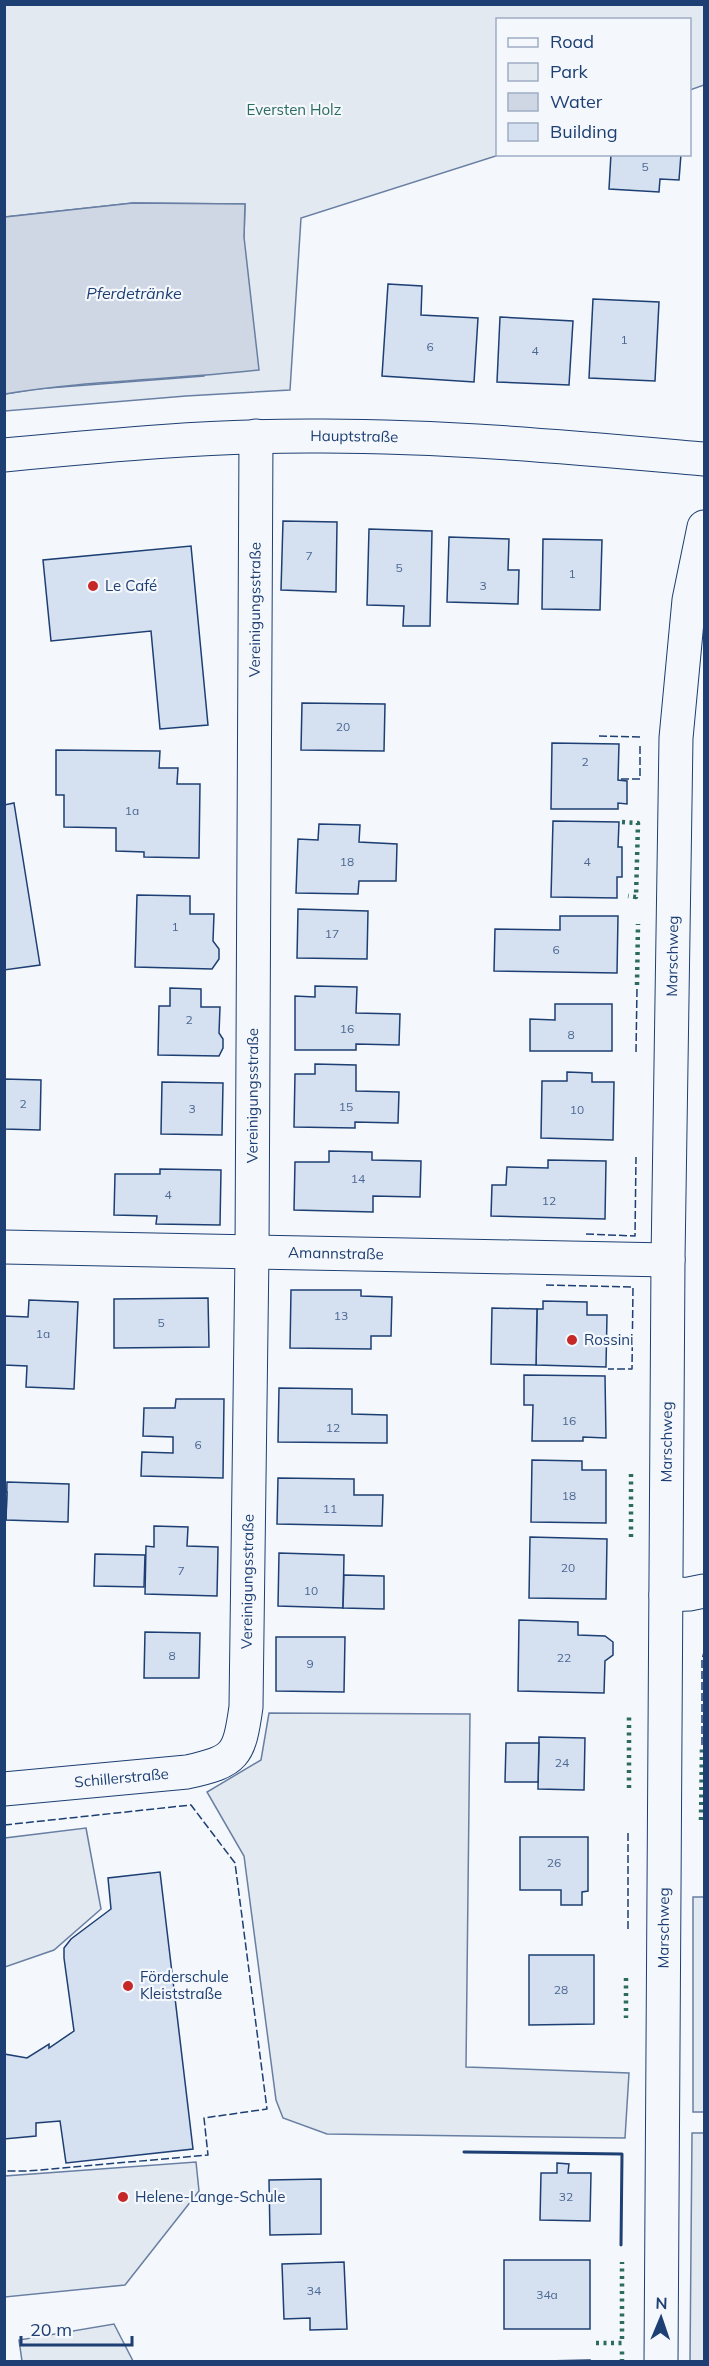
<svg xmlns="http://www.w3.org/2000/svg" width="709" height="2366" font-family="Mulish,sans-serif">
<style>
.green{fill:#e3e9f0;stroke:#687fa3;stroke-width:1.5}
.water{fill:#cfd7e4;stroke:#687fa3;stroke-width:1.5}
.building{fill:#d5e0f0;stroke:#1d3f73;stroke-width:1.5}
.lines{fill:none;stroke-linecap:round;stroke-linejoin:round}
.minor-casing{stroke:#1d3f73;stroke-width:35}
.minor{stroke:#f4f7fb;stroke-width:33}
.hedge{stroke:#2c6c60;stroke-width:4.5;stroke-dasharray:3 4.5;stroke-linecap:butt}
.fence{stroke:#1d3f73;stroke-width:1.5;stroke-dasharray:8 3;stroke-linecap:butt}
.wall{stroke:#1d3f73;stroke-width:3}
.poi-dot{fill:#c62828;stroke:#f4f7fb;stroke-width:2}
.labels{text-anchor:middle;stroke-width:4.5;stroke-linejoin:round;paint-order:stroke}
.number-label{font-size:12px;fill:#4b6792}
.park-label{font-size:15px;fill:#2c6c60;stroke:#f4f7fb}
.street-label{font-size:15px;fill:#1d3f73;stroke:#f4f7fb}
.poi-label{font-size:15px;fill:#1d3f73;stroke:#f4f7fb;text-anchor:start}
.water-label{font-size:16px;font-style:italic;fill:#1d3f73;stroke:#f4f7fb}
</style>
<rect width="100%" height="100%" fill="#f4f7fb"/>
<g class="green">
<path d="M4,5H704V85L690,90V20H498L499,155L301,218L290,390L186,396L5,411V394L35,389L204,376L244,237L245,204L133,203L5,217Z"/>
<path d="M269,1713L470,1714L466,2067L629,2073L625,2138L327,2134L283,2118L276,2100L244,1856L207,1792L261,1760Z"/>
<path d="M86,1828L101,1909L54,1950L5,1967V1838Z"/>
<rect x="693" y="1897" width="11" height="215"/>
<path d="M692,2133H704V2361H690Z"/>
<path d="M196,2162L199,2191L125,2285L5,2297V2176Z"/>
<path d="M114,2324L133,2361H22L19,2340Z"/>
</g>
<path class="water" d="M133,203L245,204L244,237L259,370C174,380 88,380 5,394V217Z"/>
<g class="building">
<path d="M611,154H681L679,180L660,179L659,192L609,189Z"/>
<path d="M388,284L422,286L421,315L478,318L474,382L382,376Z"/>
<path d="M593,299L659,302L655,381L589,378Z"/>
<path d="M500,317L573,321L569,385L497,382Z"/>
<path d="M283,521L337,522L336,592L281,590Z"/>
<path d="M369,529L432,531L430,626H403L404,606L367,605Z"/>
<path d="M449,537L509,539L508,570H519L518,604L447,602Z"/>
<path d="M543,539L602,540L600,610L542,609Z"/>
<path d="M191,546L208,725L160,729L151,631L51,641L43,560Z"/>
<path d="M302,703L385,704L384,751L301,750Z"/>
<path d="M552,743L619,744L618,780L627,781V804L618,803V809H551Z"/>
<path d="M56,750L160,751L159,768H178L177,784H200L199,858L144,857V852L116,851V828L64,827V795H56Z"/>
<path d="M14,803L40,965L4,970V805Z"/>
<path d="M553,821L619,822L618,847H622V877H617V898L551,897Z"/>
<path d="M319,824L360,825L359,842L397,844L396,881H359L358,894L296,893L298,839L318,840Z"/>
<path d="M137,895L190,896V914H214L213,941L219,949V959L212,969L135,967Z"/>
<path d="M298,909L368,911L367,959L297,958Z"/>
<path d="M560,916H618L617,973L494,971L495,929L560,930Z"/>
<path d="M315,986L357,987L356,1013L400,1014L399,1045L356,1044V1050H295V996L315,997Z"/>
<path d="M170,988L201,989V1007H220L219,1033L223,1039V1048L219,1056L158,1055L159,1006H170Z"/>
<path d="M555,1004H612V1051H530V1019L555,1020Z"/>
<path d="M315,1064L356,1065V1091L399,1092L398,1123L355,1122V1128L294,1127L295,1074H315Z"/>
<path d="M567,1072L592,1073V1082H614L613,1140L541,1138L542,1081H567Z"/>
<path d="M4,1079L41,1080L40,1130L4,1129Z"/>
<path d="M162,1082L223,1083L222,1135L161,1134Z"/>
<path d="M329,1151L372,1152V1160L421,1161L420,1197L373,1196V1212L294,1210L295,1162H329Z"/>
<path d="M548,1160L606,1161L605,1219L491,1216L492,1185H506L507,1167L548,1168Z"/>
<path d="M160,1169L221,1170L220,1225L156,1224L157,1216L114,1215L115,1174H160Z"/>
<path d="M291,1290H361V1296L392,1297L391,1336H371V1349L290,1348Z"/>
<path d="M208,1298L209,1347L114,1348V1299Z"/>
<path d="M29,1300L78,1302L74,1389L26,1387L27,1366L4,1365V1316L28,1317Z"/>
<path d="M543,1301L587,1302V1315H607L606,1367L536,1365L537,1309H543Z"/>
<path d="M492,1308L537,1309L536,1365L491,1364Z"/>
<path d="M524,1375L605,1376L606,1438L583,1437V1441H532L533,1405H524Z"/>
<path d="M279,1388L352,1389V1414L387,1415V1443L278,1442Z"/>
<path d="M176,1399H224L223,1478L141,1476L142,1452L173,1453V1437L143,1436L144,1408H175Z"/>
<path d="M532,1460L582,1461V1470H606V1523L531,1522Z"/>
<path d="M278,1478L354,1479V1495H383L382,1526L277,1524Z"/>
<path d="M7,1482L69,1484L68,1522L6,1520Z"/>
<path d="M4,1492H7L6,1520H4Z"/>
<path d="M154,1526L188,1527L187,1546L218,1547L217,1596L145,1594L146,1546L154,1547Z"/>
<path d="M530,1537L607,1539L606,1599L529,1598Z"/>
<path d="M279,1553L344,1555L343,1608L278,1606Z"/>
<path d="M95,1554L145,1555L144,1587L94,1586Z"/>
<path d="M344,1575L384,1576V1609L343,1608Z"/>
<path d="M519,1620L578,1622V1635L605,1636L613,1642V1655L605,1661L604,1693L518,1691Z"/>
<path d="M145,1632L200,1633L199,1678H144Z"/>
<path d="M276,1637H345L344,1692L276,1691Z"/>
<path d="M539,1737L585,1738L584,1790L538,1789Z"/>
<path d="M506,1743H539L538,1782H505Z"/>
<path d="M520,1837H588V1891L582,1892V1905H561V1890H520Z"/>
<path d="M160,1872L193,2149L66,2163L60,2121L36,2123V2136L4,2139V2054L27,2058L49,2044V2048L74,2031L64,1958V1948L71,1939L111,1909L108,1878Z"/>
<path d="M529,1955H594V2024L529,2025Z"/>
<path d="M557,2163L569,2164L568,2173H591L590,2221L540,2220L541,2173H557Z"/>
<path d="M321,2179V2234L270,2235L269,2180Z"/>
<rect x="504" y="2260" width="86" height="69"/>
<path d="M344,2262L347,2329L310,2330V2318L284,2319L282,2264Z"/>
<path d="M590,2360V2362H496Z"/>
</g>
<g class="lines">
<defs>
<g id="minor">
<path id="s1" d="M4,455C110,445 216,435 323,436C450,436 578,448 704,459"/>
<path id="s2" d="M4,1247L668,1260"/>
<path d="M666,1595L689,1594L704,1591"/>
<path id="s3" d="M4,1789L187,1772C236,1761 239,1756 246,1707L252,1252L256,436"/>
<path id="s4" d="M661,2362L668,1260L676,738L689,600L704,527"/>
</g>
</defs>
<use href="#minor" class="minor-casing"/>
<use href="#minor" class="minor"/>
<g class="hedge">
<path d="M622,822L638,823L636,897L628,896"/>
<path d="M637,985L638,924"/>
<path d="M631,1537V1471"/>
<path d="M629,1788V1717"/>
<path d="M701,1820L702,1747"/>
<path d="M626,1978V2018"/>
<path d="M596,2343H622V2262"/>
<path d="M622,2362V2350"/>
</g>
<g class="fence">
<path d="M599,736L640,737"/>
<path d="M621,779H640V745"/>
<path d="M636,1052L637,988"/>
<path d="M586,1234L635,1236L636,1157"/>
<path d="M546,1285L633,1287L632,1369H608"/>
<path d="M704,1487V1553"/>
<path d="M702,1745V1660L704,1652"/>
<path d="M4,1825L191,1805L235,1863L267,2109L204,2118L208,2155L28,2171H4"/>
<path d="M628,1929V1831"/>
</g>
<path class="wall" d="M464,2152L622,2154L621,2245"/>
</g>
<g class="poi-dot">
<circle cx="93" cy="586" r="6"/>
<circle cx="572" cy="1340" r="6"/>
<circle cx="128" cy="1986" r="6"/>
<circle cx="123" cy="2197" r="6"/>
</g>
<g class="labels">
<g class="number-label">
<text x="645" y="171">5</text>
<text x="624" y="344">1</text>
<text x="430" y="351">6</text>
<text x="535" y="355">4</text>
<text x="309" y="560">7</text>
<text x="399" y="572">5</text>
<text x="572" y="578">1</text>
<text x="483" y="590">3</text>
<text x="343" y="731">20</text>
<text x="585" y="766">2</text>
<text x="132" y="815">1a</text>
<text x="347" y="866">18</text>
<text x="587" y="866">4</text>
<text x="175" y="931">1</text>
<text x="332" y="938">17</text>
<text x="556" y="954">6</text>
<text x="189" y="1024">2</text>
<text x="347" y="1033">16</text>
<text x="571" y="1039">8</text>
<text x="23" y="1108">2</text>
<text x="346" y="1111">15</text>
<text x="192" y="1113">3</text>
<text x="577" y="1114">10</text>
<text x="358" y="1183">14</text>
<text x="168" y="1199">4</text>
<text x="549" y="1205">12</text>
<text x="341" y="1320">13</text>
<text x="161" y="1327">5</text>
<text x="43" y="1338">1a</text>
<text x="569" y="1425">16</text>
<text x="333" y="1432">12</text>
<text x="198" y="1449">6</text>
<text x="569" y="1500">18</text>
<text x="330" y="1513">11</text>
<text x="568" y="1572">20</text>
<text x="181" y="1575">7</text>
<text x="311" y="1595">10</text>
<text x="172" y="1660">8</text>
<text x="564" y="1662">22</text>
<text x="310" y="1668">9</text>
<text x="562" y="1767">24</text>
<text x="554" y="1867">26</text>
<text x="561" y="1994">28</text>
<text x="566" y="2201">32</text>
<text x="314" y="2295">34</text>
<text x="547" y="2299">34a</text>
</g>
<g class="park-label">
<text x="294" y="115">Eversten Holz</text>
</g>
<g class="street-label">
<text dy="5" stroke="none"><textPath href="#s1" startOffset="351">Hauptstraße</textPath></text>
<text dy="5" stroke="none"><textPath href="#s3" startOffset="1380">Vereinigungsstraße</textPath></text>
<text dy="5" stroke="none"><textPath href="#s4" startOffset="1406">Marschweg</textPath></text>
<text dy="5" stroke="none"><textPath href="#s3" startOffset="894">Vereinigungsstraße</textPath></text>
<text dy="5" stroke="none"><textPath href="#s2" startOffset="332">Amannstraße</textPath></text>
<text dy="5" stroke="none"><textPath href="#s4" startOffset="920">Marschweg</textPath></text>
<text dy="5" stroke="none"><textPath href="#s3" startOffset="408">Vereinigungsstraße</textPath></text>
<text dy="5" stroke="none"><textPath href="#s3" startOffset="118">Schillerstraße</textPath></text>
<text dy="5" stroke="none"><textPath href="#s4" startOffset="434">Marschweg</textPath></text>
</g>
<g class="poi-label">
<text x="105" y="591">Le Café</text>
<text x="584" y="1345">Rossini</text>
<text x="140" y="1982">Förderschule<tspan x="140" dy="17">Kleiststraße</tspan></text>
<text x="135" y="2202">Helene-Lange-Schule</text>
</g>
<g class="water-label">
<text x="134" y="299">Pferdetränke</text>
</g>
</g>
<rect width="709" height="2366" fill="none" stroke="#1d3f73" stroke-width="12"/>
<rect x="496" y="18" width="195" height="138" fill="#f4f7fb" stroke="#9eadc5" stroke-width="1.5"/>
<rect x="508" y="38" width="30" height="9" fill="#f4f7fb" stroke="#9eadc5" stroke-width="1.5"/>
<text x="550" y="48" font-size="18" fill="#1d3f73">Road</text>
<rect x="508" y="63" width="30" height="18" fill="#e3e9f0" stroke="#9eadc5" stroke-width="1.5"/>
<text x="550" y="78" font-size="18" fill="#1d3f73">Park</text>
<rect x="508" y="93" width="30" height="18" fill="#cfd7e4" stroke="#9eadc5" stroke-width="1.5"/>
<text x="550" y="108" font-size="18" fill="#1d3f73">Water</text>
<rect x="508" y="123" width="30" height="18" fill="#d5e0f0" stroke="#9eadc5" stroke-width="1.5"/>
<text x="550" y="138" font-size="18" fill="#1d3f73">Building</text>
<g transform="translate(661 2318) rotate(2)" stroke="#f4f7fb" stroke-width="4.5" paint-order="stroke">
<path d="M0-4.5L10 22L0 15L-10 22Z" fill="#1d3f73"/>
<text y="-9" font-size="16" font-weight="bold" text-anchor="middle" fill="#1d3f73">N</text>
</g>
<path d="M21 2336v9h111v-9" fill="none" stroke="#1d3f73" stroke-width="3"/>
<text x="30" y="2336" font-size="18" fill="#1d3f73" stroke="#f4f7fb" stroke-width="4.5" paint-order="stroke">20 m</text>
</svg>
